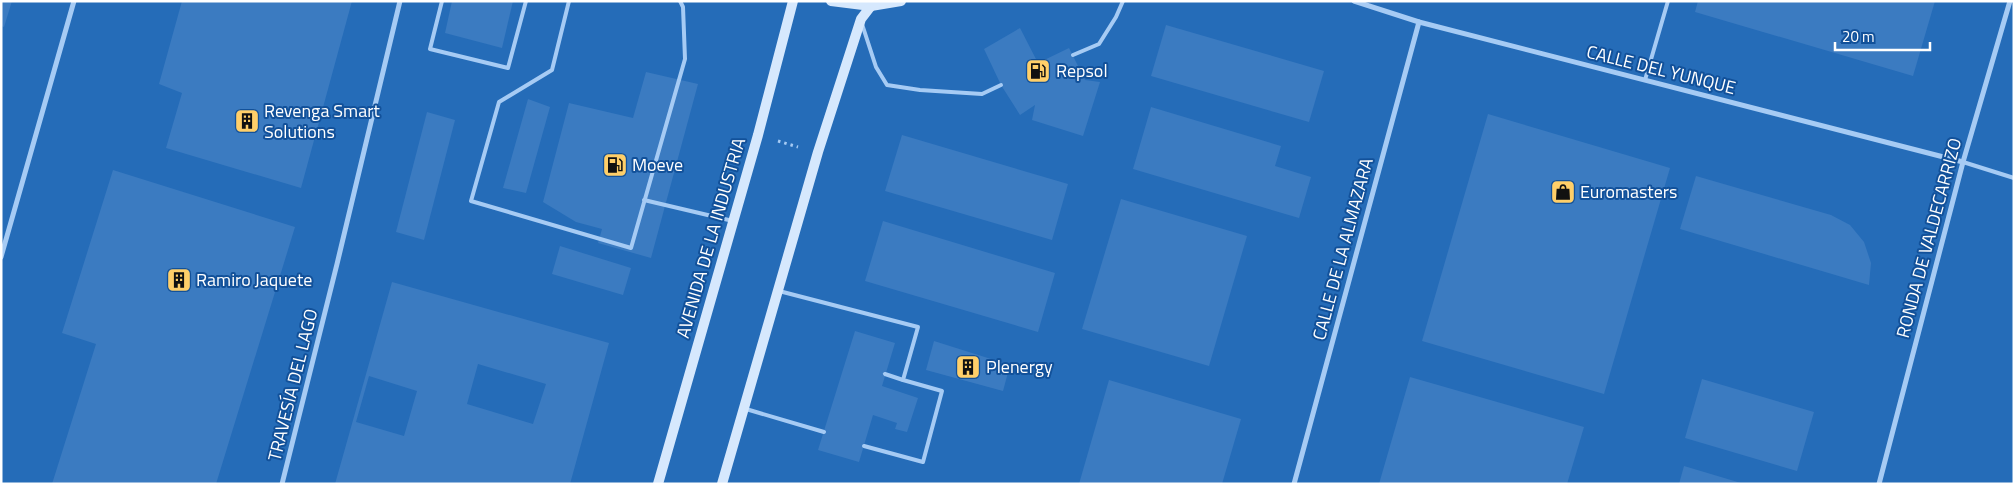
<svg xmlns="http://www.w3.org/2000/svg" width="2015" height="485" font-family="'Titillium Web',sans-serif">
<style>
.green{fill:#256cb8}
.building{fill:#3b7bc1;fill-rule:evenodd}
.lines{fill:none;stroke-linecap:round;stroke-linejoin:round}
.path{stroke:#a6cbf4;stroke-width:3;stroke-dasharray:2.5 4;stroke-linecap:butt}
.lane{stroke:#a6cbf4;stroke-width:4}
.street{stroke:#a6cbf4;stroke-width:5}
.secondary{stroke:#d6e8fd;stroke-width:10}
.labels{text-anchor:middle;stroke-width:4;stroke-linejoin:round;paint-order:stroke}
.street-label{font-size:18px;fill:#fff;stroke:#12519a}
.poi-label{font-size:18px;fill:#fff;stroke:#12519a;text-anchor:start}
</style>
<rect width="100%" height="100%" fill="#12519a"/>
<rect class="green" x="1" y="1" width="2013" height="483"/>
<g class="building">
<path d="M1,1H12L4,27L1,26Z"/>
<path d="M182,1H352L301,188L166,148L182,93L159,84Z"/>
<path d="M452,1H513L502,48L445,33Z"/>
<path d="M1698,1H1935L1913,76L1695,12Z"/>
<path d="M1166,25L1324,71L1309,122L1151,76Z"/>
<path d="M1020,28L1038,63L1069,48L1085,80L1100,82L1083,136L1032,120L1035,105L1020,115L1001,85L984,49Z"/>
<path d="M646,72L698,84L651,258L598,243L602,229L576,222L543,202L569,103L633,118Z"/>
<path d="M528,99L550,107L526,193L503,188Z"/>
<path d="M1151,107L1281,146L1275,166L1311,177L1299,218L1133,169Z"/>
<path d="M427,112L455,120L424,240L396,232Z"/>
<path d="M1488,114L1670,168L1604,394L1422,341Z"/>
<path d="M902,135L1068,184L1052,240L885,191Z"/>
<path d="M113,170L295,227L216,484H52L96,344L62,333Z"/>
<path d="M1696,176L1831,215L1850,225L1864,242L1871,263L1869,285L1680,229Z"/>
<path d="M1121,199L1247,236L1209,366L1082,329Z"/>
<path d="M883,221L1055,273L1038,332L865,281Z"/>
<path d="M560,246L631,268L623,295L552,274Z"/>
<path d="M392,282L609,343L570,484H335ZM478,364L546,384L533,424L467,404ZM369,376L417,391L404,436L356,422Z"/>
<path d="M855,331L895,343L882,386L918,398L907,432L895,429L897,423L873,415L859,462L818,450Z"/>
<path d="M934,341L1010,365L1003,391L926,370Z"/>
<path d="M1410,377L1584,427L1567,484H1379Z"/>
<path d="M1702,379L1814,412L1797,471L1685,438Z"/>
<path d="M1109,380L1241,419L1222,484H1079Z"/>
<path d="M1684,466L1741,483V484H1679Z"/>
</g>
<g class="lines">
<path class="path" d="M778,141L798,147"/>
<g class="lane">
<path d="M442,1L430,49L508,68L526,1"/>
<path d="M569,1L552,70L499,102L471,201L631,248L685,59L683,7L680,1"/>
<path d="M862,24L876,67L887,85L920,90L982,94L1001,85"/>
<path d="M1073,55L1099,44L1116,17L1123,1"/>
<path d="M1645,80L1668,1"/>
<path d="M1963,162L2014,178"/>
<path d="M644,200L733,221"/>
<path d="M779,291L918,327L903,380L942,391L923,462L864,446"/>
<path d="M885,374L903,380"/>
<path d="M746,409L824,432"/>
</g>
<g class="street">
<path d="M1354,1L1419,22L1963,162"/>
<path d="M1,257L74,1"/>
<path d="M282,484L337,264L400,1"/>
<path d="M1294,484L1419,22"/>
<path d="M1879,484L1963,162L2010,1"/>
</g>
<g class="secondary">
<path d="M831,1L871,6L901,1"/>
<path d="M658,484L758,135L793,1"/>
<path d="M722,484L818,152L861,19L871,6"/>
</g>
</g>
<defs>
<symbol id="fuel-square" viewBox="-11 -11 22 22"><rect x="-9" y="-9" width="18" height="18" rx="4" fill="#ffcf69" stroke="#12519a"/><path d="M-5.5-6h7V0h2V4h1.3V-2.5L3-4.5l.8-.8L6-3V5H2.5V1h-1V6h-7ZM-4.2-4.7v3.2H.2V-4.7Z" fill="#111"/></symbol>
<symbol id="building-square" viewBox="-11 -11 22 22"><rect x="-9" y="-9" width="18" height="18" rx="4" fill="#ffcf69" stroke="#12519a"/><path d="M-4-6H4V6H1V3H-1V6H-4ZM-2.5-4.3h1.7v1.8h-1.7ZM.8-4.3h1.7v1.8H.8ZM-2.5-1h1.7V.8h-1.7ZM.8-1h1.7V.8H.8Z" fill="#111"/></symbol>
<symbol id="shop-square" viewBox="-11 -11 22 22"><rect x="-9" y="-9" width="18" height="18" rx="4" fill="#ffcf69" stroke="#12519a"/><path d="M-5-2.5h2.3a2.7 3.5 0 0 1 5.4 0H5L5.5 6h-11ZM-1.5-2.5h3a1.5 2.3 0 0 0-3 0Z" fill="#111"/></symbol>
</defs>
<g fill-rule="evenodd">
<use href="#fuel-square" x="1024" y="57" width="28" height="28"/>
<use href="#building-square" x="233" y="107" width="28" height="28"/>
<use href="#fuel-square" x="601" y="151" width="28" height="28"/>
<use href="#shop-square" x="1549" y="178" width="28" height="28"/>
<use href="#building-square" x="165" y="266" width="28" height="28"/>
<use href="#building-square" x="954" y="353" width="28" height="28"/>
</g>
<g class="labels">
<g class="street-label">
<text transform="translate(1661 70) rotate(14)" y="6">CALLE DEL YUNQUE</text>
<text transform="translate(711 238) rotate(-74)" y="6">AVENIDA DE LA INDUSTRIA</text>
<text transform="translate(1929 238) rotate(-75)" y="6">RONDA DE VALDECARRIZO</text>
<text transform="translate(1343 249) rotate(-75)" y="6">CALLE DE LA ALMAZARA</text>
<text transform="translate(293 385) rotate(-76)" y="6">TRAVESÍA DEL LAGO</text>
</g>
<g class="poi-label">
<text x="1056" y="77">Repsol</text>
<text x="264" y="117">Revenga Smart<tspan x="264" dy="21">Solutions</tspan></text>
<text x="632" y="171">Moeve</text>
<text x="1580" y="198">Euromasters</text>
<text x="196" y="286">Ramiro Jaquete</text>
<text x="986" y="373">Plenergy</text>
</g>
</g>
<rect width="2015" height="485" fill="none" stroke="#ffffff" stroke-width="5"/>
<path d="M1835 42v8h95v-8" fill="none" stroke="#ffffff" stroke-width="2.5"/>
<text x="1842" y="42" font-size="15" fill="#ffffff" stroke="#12519a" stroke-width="4" paint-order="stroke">20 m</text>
</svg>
